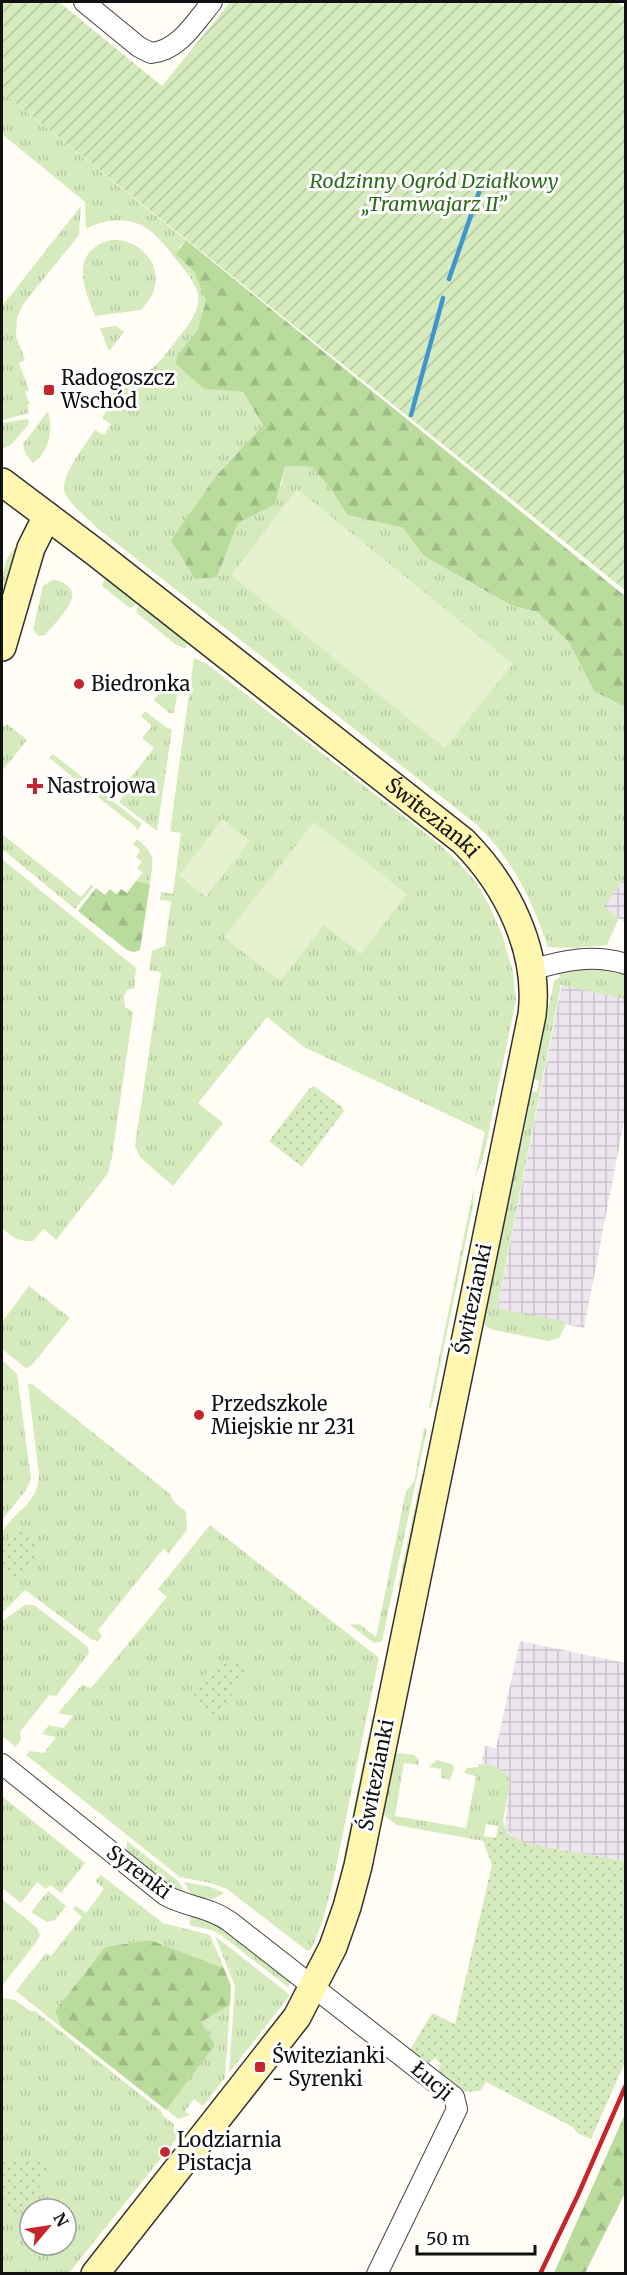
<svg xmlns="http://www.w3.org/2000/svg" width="627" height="2275" font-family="Merriweather,serif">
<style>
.industrial{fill:url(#industrial-grid)}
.grass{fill:url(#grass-tufts);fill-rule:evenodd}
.forest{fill:url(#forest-firs)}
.park{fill:url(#park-dots)}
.garden{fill:url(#garden-furrows)}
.pitch{fill:#e6f2cf}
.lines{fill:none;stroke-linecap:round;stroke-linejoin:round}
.stream{stroke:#3f96cf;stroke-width:4.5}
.street-casing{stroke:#444;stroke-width:22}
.secondary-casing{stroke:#333;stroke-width:30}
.street{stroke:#fff;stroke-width:20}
.secondary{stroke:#fff6b0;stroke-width:27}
.rail{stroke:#c4262e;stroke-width:4.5}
.poi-dot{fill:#c4262e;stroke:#fff;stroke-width:2}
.labels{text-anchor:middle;stroke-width:6;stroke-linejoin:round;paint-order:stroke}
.park-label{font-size:20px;font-style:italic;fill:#2f6b1f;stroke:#fff}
.poi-label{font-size:20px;fill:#111;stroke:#fff;text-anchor:start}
.street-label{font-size:20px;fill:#111;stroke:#fff}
</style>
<defs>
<pattern id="industrial-grid" width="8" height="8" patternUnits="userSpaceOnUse" patternTransform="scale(1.5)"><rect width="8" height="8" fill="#eee6ef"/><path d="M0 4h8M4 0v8" fill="none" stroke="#cbc4cc"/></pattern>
<pattern id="grass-tufts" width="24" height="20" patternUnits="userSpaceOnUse" patternTransform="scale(1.5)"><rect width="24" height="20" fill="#d5ebbd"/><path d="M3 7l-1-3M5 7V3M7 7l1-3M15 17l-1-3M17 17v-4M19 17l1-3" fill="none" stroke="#b6c8a1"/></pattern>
<pattern id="forest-firs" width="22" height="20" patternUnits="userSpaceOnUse" patternTransform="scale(1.5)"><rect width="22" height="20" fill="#b9dc9c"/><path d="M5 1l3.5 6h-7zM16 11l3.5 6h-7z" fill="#9ebc85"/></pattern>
<pattern id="park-dots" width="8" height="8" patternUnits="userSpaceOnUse" patternTransform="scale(1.5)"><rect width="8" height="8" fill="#d5ebbd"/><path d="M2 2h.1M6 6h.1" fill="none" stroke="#b6c8a1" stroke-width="1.8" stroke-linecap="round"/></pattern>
<pattern id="garden-furrows" width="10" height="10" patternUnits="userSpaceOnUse" patternTransform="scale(1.5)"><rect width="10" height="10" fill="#d5ebbd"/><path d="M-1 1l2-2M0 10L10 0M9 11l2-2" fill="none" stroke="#b6c8a1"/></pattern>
</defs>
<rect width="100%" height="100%" fill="#fffdf5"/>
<g class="industrial">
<path d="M625,878V923L603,906Z"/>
<path d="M562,984L625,999V1117L584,1328L497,1309Z"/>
<path d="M520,1641L625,1663V1861L524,1843L515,1839L505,1828L509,1778L495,1767L482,1763L483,1757L485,1746L496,1748Z"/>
</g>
<g class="grass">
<path d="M2,92L186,240L179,247L181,259L194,272L206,301L197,331L177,355L204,389L243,392L263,425L216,476L171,540L217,577L238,523L254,513L281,485L285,466L312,467L331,489L347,515L403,528L424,556L509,605L537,612L568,641L594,691L625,707V878L604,906L619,918L607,945L575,948L548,947C532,900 512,858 476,824L97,528C87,517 71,506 65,493C58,479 87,442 95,430L104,435L111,424L102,418L113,400L109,397C120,383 136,378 151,369C162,361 170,348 178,338C204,306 206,294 178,262C171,253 163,242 154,234C135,216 108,217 86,229L85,202L2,134Z"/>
<path d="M81,206L79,235L24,303L17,317L16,336L25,360L19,363L29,390L25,392L30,404L27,405L29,413L2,420V306Z"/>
<path d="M111,240C135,238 160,259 155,285C154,295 147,303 141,310L95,316C84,288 68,252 111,240Z"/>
<path d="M116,326L124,332L109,351L100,328Z"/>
<path d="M48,411C53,431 50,450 33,463L25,453L23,444Z"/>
<path d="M27,419L29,421V424L12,444L2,449V423Z"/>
<path d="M16,547L2,608C2,589 0,560 16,547Z"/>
<path d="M105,578L137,603L133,607L130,608L102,586Z"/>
<path d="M52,580C62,580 77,588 71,601C66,613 53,625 45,635L38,636L33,629L43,586Z"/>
<path d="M143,601L187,636L186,649L175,644L137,613L136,610Z"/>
<path d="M194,658L207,664L439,844L457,861L475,881L489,905L502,934L513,972L516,1000L483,1159L475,1177L485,1132L304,1047L267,1017L198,1103L223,1123L173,1186L140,1157L135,1146L161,972L149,970L152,951L165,946L171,901L160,900L161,892L173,894L181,833L170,831Z"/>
<path d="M171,678L178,689L174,713H169L154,700Z"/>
<path d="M145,711L167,728L172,729L157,831L119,802L129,789L125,785L154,748L142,738L152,726L141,716Z"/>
<path d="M7,724L27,740L2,771V727Z"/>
<path d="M53,754L142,824L137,831L136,827L49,758Z"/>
<path d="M2,834L81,897L91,885L94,886L75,909L2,849Z"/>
<path d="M137,839C157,856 153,860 150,884L136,881L143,873L137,868L142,862L136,857L140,850L133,844Z"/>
<path d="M2,859L136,968L134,988L127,990L124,996L125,1007L133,1012L112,1157L108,1173L102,1181L56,1240L44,1229L33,1241C20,1242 12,1237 2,1228Z"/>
<path d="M596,966L625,973V999L561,985L497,1308L567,1322L559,1338L548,1341L490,1329L482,1323L516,1141L522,1142L532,1091L537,1092L539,1081L534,1079L554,981L560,977L558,972Z"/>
<path d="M474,1187L473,1206L431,1409L429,1407Z"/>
<path d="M29,1286L70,1318L32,1365L26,1368L2,1349V1322Z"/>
<path d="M2,1360L17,1374L31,1479L26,1490L2,1520Z"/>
<path d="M28,1384H32L170,1494L174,1502L186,1512L187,1530L168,1554L164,1548L98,1630L102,1637L97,1641L91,1639L25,1590L2,1613C2,1600 0,1540 2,1533C14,1510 38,1505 39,1475Z"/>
<path d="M424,1428L427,1429L382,1641L374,1643L350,1625L359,1624L376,1637L406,1491L414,1482Z"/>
<path d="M422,1473L428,1479L406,1585L398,1587Z"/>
<path d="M210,1525L379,1658L332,1886L322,1923L311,1950H306L227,1889L211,1883L180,1877L26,1755L30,1751L44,1753L56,1737L42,1734L49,1725L63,1728L73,1716L58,1713L82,1685L91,1688L167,1597L158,1589Z"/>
<path d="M25,1605H34L87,1646L89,1653L56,1696L49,1695L20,1732L21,1739L16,1747L2,1736V1621Z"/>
<path d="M372,1718L378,1722L348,1868L329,1932L312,1960L324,1935L340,1876Z"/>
<path d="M399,1753L414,1755L419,1760L418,1765L404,1763L395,1816L466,1828L476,1776L464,1773L467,1768L478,1767L479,1764C492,1764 506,1768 510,1782L503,1821L498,1826L486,1824L483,1841L397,1825L385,1816L381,1810L392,1756Z"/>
<path d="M437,1760L452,1764L454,1768L450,1780L441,1778V1769L429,1767Z"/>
<path d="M2,1796L85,1863L61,1893L50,1885L46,1889L37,1882L21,1903L2,1888Z"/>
<path d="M127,1841L178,1881L187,1896L178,1894L126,1854Z"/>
<path d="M101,1875L163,1923L210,1935L224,1968L150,1940L105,1947L55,2011L61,2027L16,1991L46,1953L51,1956L82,1917L73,1909L76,1906L86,1913L104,1889L95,1881Z"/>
<path d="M184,1882L211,1887L224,1893L213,1899L193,1897Z"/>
<path d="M48,1891L66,1906L55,1920L47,1922L31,1912Z"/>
<path d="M2,1899L36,1927L40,1935L37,1941L2,1986Z"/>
<path d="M192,1912L208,1915L291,1982L288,1987L221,1935L211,1930L189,1925Z"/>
<path d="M215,1936L290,1995L229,2073L235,1986Z"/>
<path d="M2,1998L15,2000L30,2011H35L161,2111L163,2116L174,2124V2131L178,2137L69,2273H2ZM30,2209H66V2245H30Z"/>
<path d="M230,2005L225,2078L203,2106L194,2099L185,2111L190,2115L178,2119L166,2109L214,2045L201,2022Z"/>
</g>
<g class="forest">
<path d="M186,240L625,596V707L594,691L568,641L537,612L510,605L424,556L403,528L347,515L331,489L312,467L285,466L275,504L238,523L217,577L195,579L171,540L216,476L263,425L243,392L204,389L176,364L177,355L197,331L206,301L194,272L176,254Z"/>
<path d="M136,881L150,884L140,950L134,952L127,950L78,911L96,888L105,895L110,889L116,894L121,889L127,893Z"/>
<path d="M150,1940L224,1968L231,1986L230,2005L201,2022L215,2045L166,2110L61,2027L55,2011L105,1947Z"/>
<path d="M625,2114V2193L585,2273H554Z"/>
</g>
<g class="park">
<path d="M314,1086L342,1107L344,1111L302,1167L269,1141L310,1088Z"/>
<path d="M17,1529L35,1542L37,1558L18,1583L2,1571V1547Z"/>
<path d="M220,1661L240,1664L250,1672L217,1713C198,1717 197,1703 192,1688Z"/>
<path d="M503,1821L505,1828L509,1834L524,1843L625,1861V2062L591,2139L577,2133L573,2127L486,2082L480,2091L465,2092L438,2072L441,2064L435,2058L427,2064L410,2050L432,2013L455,2024L492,1865L483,1841L484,1836L496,1838L498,1826Z"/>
<path d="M2,2160L44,2162L54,2169L15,2217L12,2216C0,2199 1,2181 2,2160Z"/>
</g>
<path class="garden" d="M2,2H59L162,86L230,2H617L625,8V590L2,92Z"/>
<g class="pitch">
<path d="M297,489L513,664L445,748L231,575Z"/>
<path d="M222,819L250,841L206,897L179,876Z"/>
<path d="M314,822L407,894L361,954L324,925L280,981L224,937Z"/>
</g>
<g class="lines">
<g class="stream">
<path d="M449,279L479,192"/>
<path d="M411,415L443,298"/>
</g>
<defs>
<g id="street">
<path d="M84,2L139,47L151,53C179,51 196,21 212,2"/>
<path d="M532,970C563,960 594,954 626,964"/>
<path d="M2,1764L165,1895C186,1907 207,1906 229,1921L454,2097L457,2109L377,2274"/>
</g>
<g id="secondary">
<path id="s1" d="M2,482L95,552L463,841C507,885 540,951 532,1015L358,1866L347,1907L333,1947L297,2017L95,2274"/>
<path d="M2,647L31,548L47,516"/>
</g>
</defs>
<use href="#street" class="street-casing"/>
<use href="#secondary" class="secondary-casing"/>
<use href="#street" class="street"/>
<use href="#secondary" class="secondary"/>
<path class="rail" d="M540,2274L578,2195L626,2085"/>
</g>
<g class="poi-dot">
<rect x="43" y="384" width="12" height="12" rx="3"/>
<circle cx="79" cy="684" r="6"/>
<path d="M32 777h6v6h6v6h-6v6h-6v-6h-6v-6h6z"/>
<circle cx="199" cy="1415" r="6"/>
<rect x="254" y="2061" width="12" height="12" rx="3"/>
<circle cx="165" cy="2152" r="6"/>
</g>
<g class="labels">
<g class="park-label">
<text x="434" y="188">Rodzinny Ogród Działkowy<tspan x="434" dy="23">„Tramwajarz II”</tspan></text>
</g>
<g class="poi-label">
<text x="61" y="385">Radogoszcz<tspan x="61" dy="23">Wschód</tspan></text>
<text x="91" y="691">Biedronka</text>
<text x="47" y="793">Nastrojowa</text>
<text x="211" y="1411">Przedszkole<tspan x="211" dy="23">Miejskie nr 231</tspan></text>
<text x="272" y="2063">Świtezianki<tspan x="272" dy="23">- Syrenki</tspan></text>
<text x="177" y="2147">Lodziarnia<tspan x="177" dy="23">Pistacja</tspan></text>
</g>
<g class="street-label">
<text dy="7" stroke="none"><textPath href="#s1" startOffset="546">Świtezianki</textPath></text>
<text transform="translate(473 1299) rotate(-78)" y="7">Świtezianki</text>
<text transform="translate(376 1775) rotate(-79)" y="7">Świtezianki</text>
<text transform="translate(139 1872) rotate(37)" y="7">Syrenki</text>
<text transform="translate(432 2081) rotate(41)" y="7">Łucji</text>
</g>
</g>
<rect width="627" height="2275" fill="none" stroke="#111111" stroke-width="6"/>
<g transform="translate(48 2227) rotate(61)"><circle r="28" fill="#ffffff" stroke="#a0a0a0" stroke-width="1.5"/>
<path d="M0-4.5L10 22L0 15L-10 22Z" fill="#c4262e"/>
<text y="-9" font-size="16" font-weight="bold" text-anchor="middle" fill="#111111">N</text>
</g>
<path d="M417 2245v9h118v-9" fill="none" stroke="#111111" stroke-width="3"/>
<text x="426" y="2245" font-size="18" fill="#111111" stroke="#ffffff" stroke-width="4.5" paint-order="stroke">50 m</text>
</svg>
